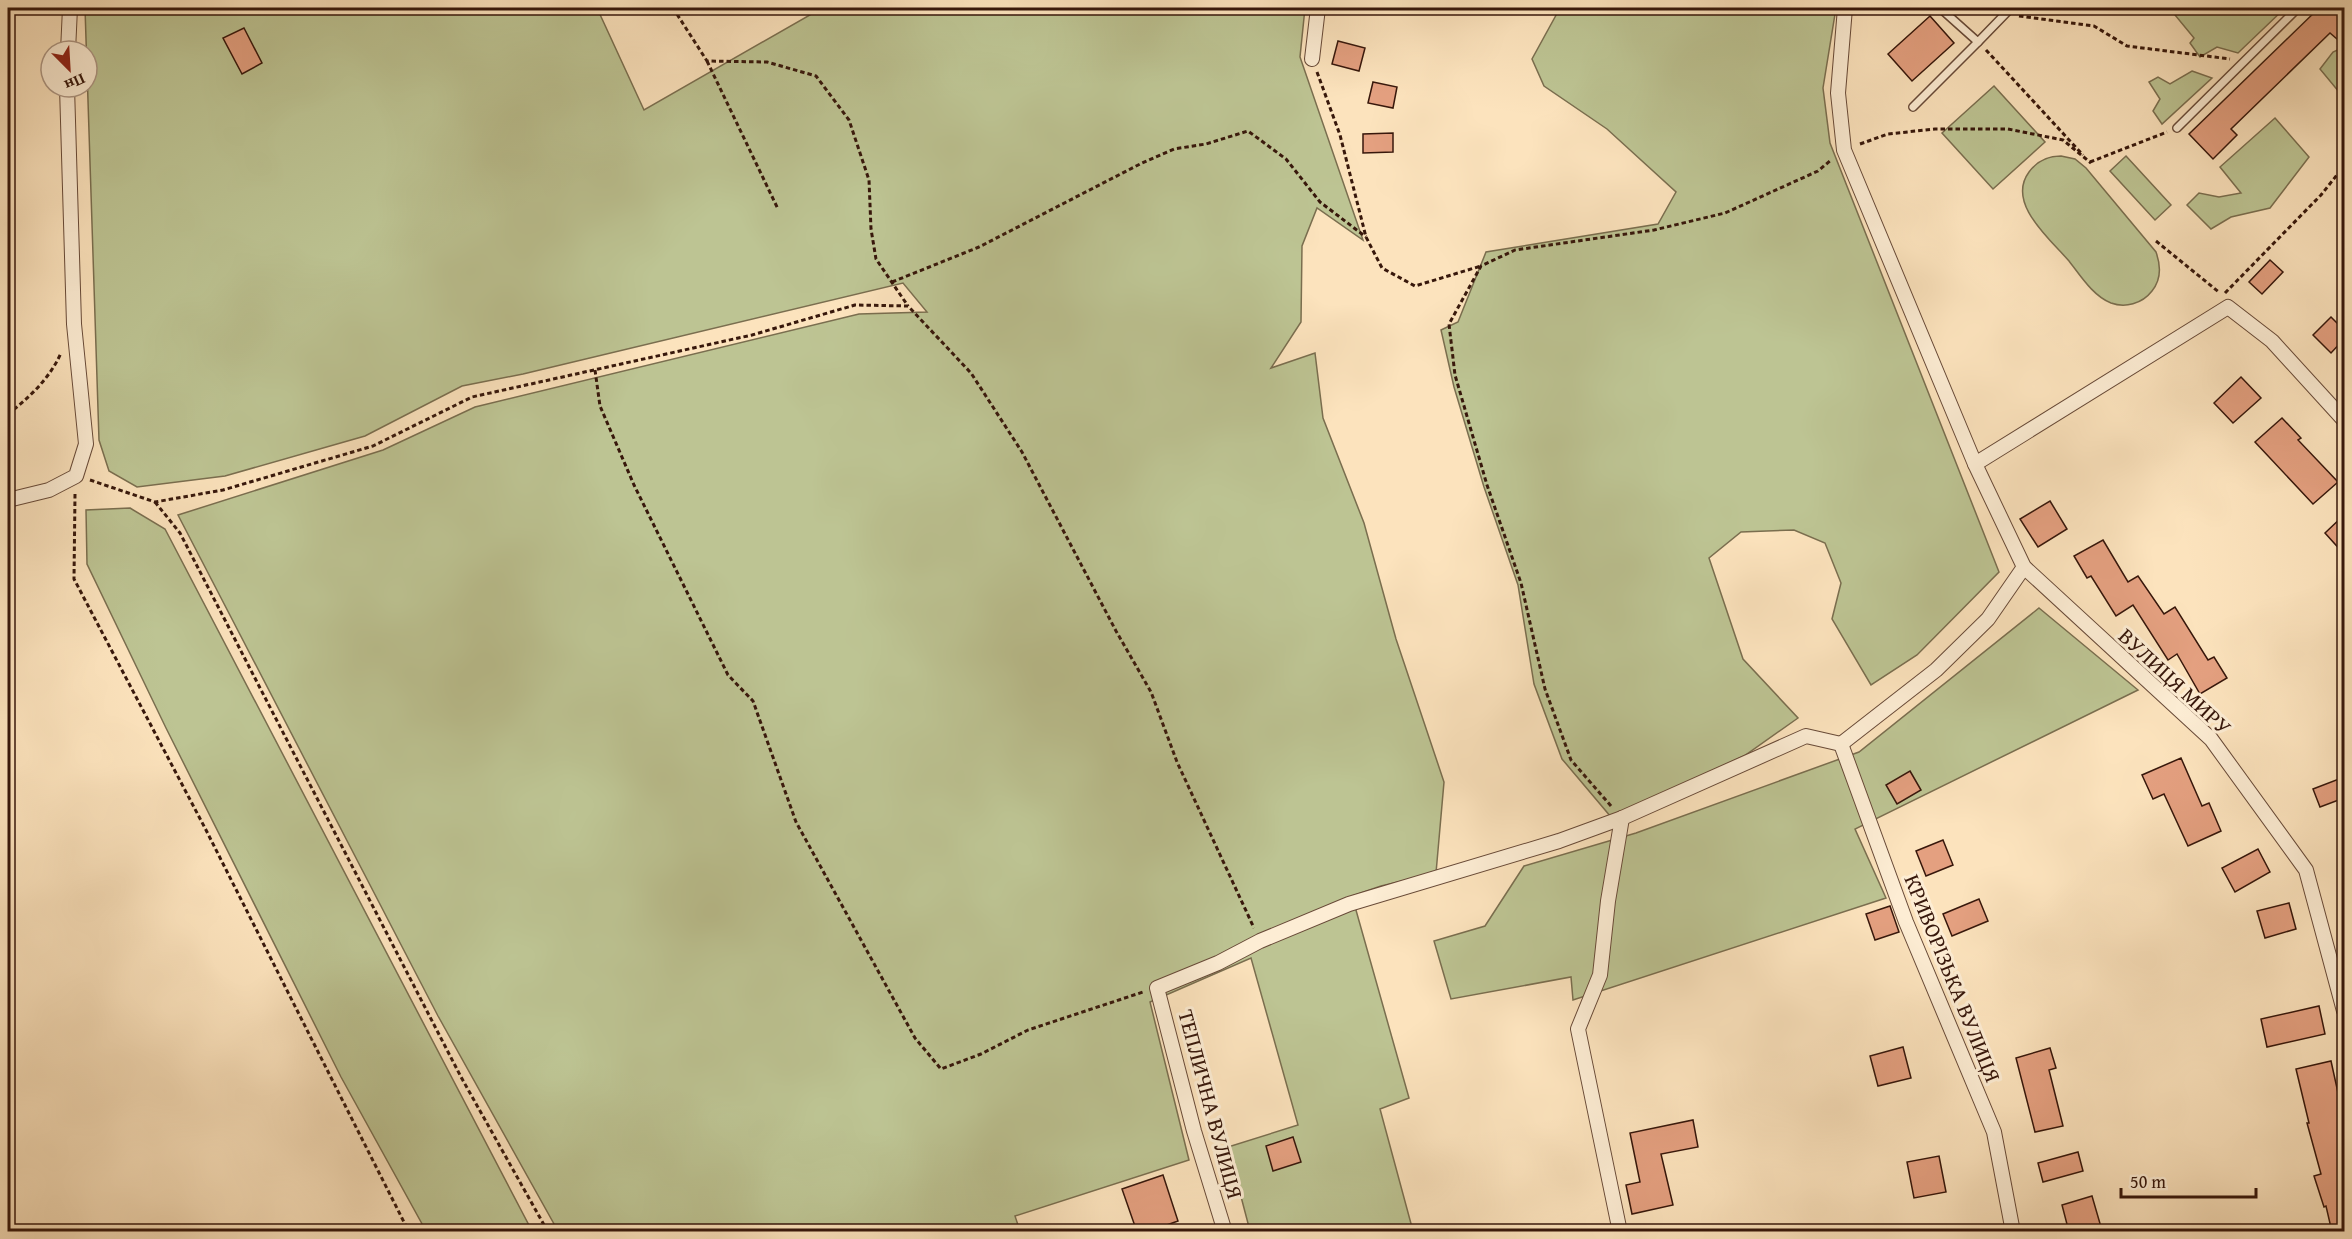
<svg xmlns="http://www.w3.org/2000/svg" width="2352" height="1239" font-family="'Gentium Book Plus',serif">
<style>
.green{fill:#bdc493;stroke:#7a6e4f;stroke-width:1.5}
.building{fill:#e4a080;stroke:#37170b;stroke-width:1.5}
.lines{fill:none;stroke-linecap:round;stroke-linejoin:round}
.service-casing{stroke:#684a38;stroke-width:10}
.minor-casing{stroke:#684a38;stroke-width:16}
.path{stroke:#37170b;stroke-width:3;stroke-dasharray:4.5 3;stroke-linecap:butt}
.service{stroke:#fdedd4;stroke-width:7}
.minor{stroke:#fdedd4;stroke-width:14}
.labels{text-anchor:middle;stroke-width:6;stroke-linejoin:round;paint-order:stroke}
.street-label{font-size:22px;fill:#37170b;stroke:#fdedd4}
</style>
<rect width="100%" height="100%" fill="#fce3bd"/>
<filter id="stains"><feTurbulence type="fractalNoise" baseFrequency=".00333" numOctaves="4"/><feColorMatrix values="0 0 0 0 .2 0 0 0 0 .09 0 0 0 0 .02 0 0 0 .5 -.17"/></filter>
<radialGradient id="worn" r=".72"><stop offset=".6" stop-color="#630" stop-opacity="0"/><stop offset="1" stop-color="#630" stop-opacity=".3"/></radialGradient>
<g class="green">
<path d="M85,8H597L644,110L822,8H1305L1300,57L1363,240L1317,208L1302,246L1301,322L1271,368L1315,353L1323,418L1364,523L1396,639L1444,782L1436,873L1381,886L1352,896L1409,1098L1380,1109L1413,1231H1250L1228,1147L1298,1125L1251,958L1150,1002L1189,1160L1015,1216L1020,1231H558L438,1016L178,515L383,450L475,407L859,314L927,312L903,283L523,374L462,386L365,436L225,476L137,487L109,471L99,440Z"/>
<path d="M1560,8H1834L1835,14L1823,88L1830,143L1999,572L1917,655L1871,685L1832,619L1841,583L1825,543L1794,530L1741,532L1709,558L1743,659L1798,718L1744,756L1611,817L1562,759L1534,684L1518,585L1484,487L1454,387L1441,330L1458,322L1486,252L1658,224L1676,192L1607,129L1544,86L1532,59Z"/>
<path d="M2187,8H2285L2238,53L2217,47L2200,57L2190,43L2194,38L2175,15Z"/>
<path d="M2344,47V98L2320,69L2333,52Z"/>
<path d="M2192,71L2212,78L2162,124L2153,111L2160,99L2149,82L2158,77L2170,84Z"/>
<path d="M1994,86L2045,142L1993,189L1942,133Z"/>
<path d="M2275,118L2309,157L2270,208L2231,217L2211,229L2187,205L2199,193L2219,197L2241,193L2220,167Z"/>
<path d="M2061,156L2075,159L2086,168L2156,252C2161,266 2161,280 2152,291C2142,304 2125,308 2111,303C2093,296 2080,275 2069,261C2050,239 2006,203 2029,172C2037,161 2048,156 2061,156Z"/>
<path d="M2126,156L2171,205L2155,220L2110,171Z"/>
<path d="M130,508L165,529L532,1231H426L341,1077L166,728L87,564L86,510Z"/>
<path d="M2039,608L2138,690L1855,829L1886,898L1573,1000L1571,977L1451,999L1434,941L1485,926L1524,866L1636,833L1859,752Z"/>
</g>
<g class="building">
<path d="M2319,8H2344V32L2337,39L2330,33L2231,129L2237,135L2213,159L2189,134Z"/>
<path d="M1930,16L1954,43L1912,81L1888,54Z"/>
<path d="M244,28L262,63L242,74L223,38Z"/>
<path d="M1338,41L1365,48L1359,71L1332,64Z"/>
<path d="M1373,82L1397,87L1393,108L1368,103Z"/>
<path d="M1393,133V152L1363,153V134Z"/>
<path d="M2270,260L2283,272L2262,294L2249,282Z"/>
<path d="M2331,317L2344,330V339L2331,353L2313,335Z"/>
<path d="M2241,377L2261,398L2233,423L2214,403Z"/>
<path d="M2282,418L2301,438L2298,440L2338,482L2313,504L2255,442Z"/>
<path d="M2050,501L2067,529L2038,547L2020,519Z"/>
<path d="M2344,515V554L2325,533Z"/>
<path d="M2103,540L2128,582L2138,576L2164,614L2175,607L2208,660L2214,657L2227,678L2200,694L2177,654L2168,660L2133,605L2116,616L2091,576L2087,578L2074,556Z"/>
<path d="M2181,758L2202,806L2209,803L2221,831L2188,846L2164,794L2153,799L2142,775Z"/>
<path d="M1910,771L1921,790L1897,804L1886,785Z"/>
<path d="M2344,777V798L2320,807L2313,789Z"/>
<path d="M1943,840L1953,865L1926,876L1916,851Z"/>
<path d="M2258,849L2270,872L2235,892L2222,868Z"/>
<path d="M1979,899L1988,921L1952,936L1943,914Z"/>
<path d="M2289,903L2296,929L2265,938L2257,911Z"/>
<path d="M1890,906L1899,932L1875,940L1866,914Z"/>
<path d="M2319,1006L2325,1034L2267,1047L2261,1019Z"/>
<path d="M1903,1047L1911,1078L1878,1086L1870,1056Z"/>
<path d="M2050,1048L2056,1068L2049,1070L2063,1126L2035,1132L2016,1058Z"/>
<path d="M2331,1061L2344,1120V1232H2332L2326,1206L2324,1207L2314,1176L2321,1174L2307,1123H2309L2296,1069Z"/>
<path d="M1693,1120L1698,1147L1661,1154L1673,1205L1632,1214L1626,1185L1640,1182L1630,1133Z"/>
<path d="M1293,1137L1301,1162L1273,1171L1266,1146Z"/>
<path d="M2078,1152L2083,1171L2043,1182L2038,1163Z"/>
<path d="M1939,1156L1946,1192L1914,1198L1907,1162Z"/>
<path d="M1163,1175L1178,1221L1147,1232H1137L1122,1189Z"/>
<path d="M2092,1196L2101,1227L2086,1232H2069L2062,1205Z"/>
</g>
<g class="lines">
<defs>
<g id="service">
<path d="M1940,8L1978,42L2011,8"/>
<path d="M1913,107L1978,42"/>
<path d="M2177,128L2298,8"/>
</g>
<g id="minor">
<path d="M1845,8L1838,93L1844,150L1975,464L2024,567L2211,739L2306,870L2344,1011"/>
<path d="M68,51L70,8"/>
<path d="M1312,59L1318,8"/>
<path d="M1975,464L2228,307L2272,341L2344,420"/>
<path d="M8,500L49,490L76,476L86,444L74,324L67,87"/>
<path d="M1841,744L1906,922L1994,1132L2013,1232"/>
<path d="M1841,744L1936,670L1988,619L2024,567"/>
<path d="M1225,1232L1194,1131L1157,988L1218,963L1260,941L1349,904L1559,841L1622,818L1806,736L1841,744"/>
<path d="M1620,1232L1578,1029L1600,975L1608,901L1622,818"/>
</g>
</defs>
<use href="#service" class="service-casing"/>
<use href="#minor" class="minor-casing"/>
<g class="path">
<path d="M673,8L707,61L767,62L816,76L849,120L869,180L871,229L876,259L908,306"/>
<path d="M1960,8L1989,12"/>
<path d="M2019,16L2094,26L2127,46L2230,59"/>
<path d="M1986,50L2083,155"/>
<path d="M707,61L778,209"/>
<path d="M1317,72L1340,135L1366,237L1382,268L1415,286L1481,266"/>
<path d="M1860,144L1888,134L1935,129H2008L2063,140L2091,163"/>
<path d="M2090,162L2167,132"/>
<path d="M2156,241L2220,293"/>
<path d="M892,282L979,247L1142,163L1174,149L1206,144L1248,131L1286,159L1320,202L1366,237"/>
<path d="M2225,293L2321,195L2344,166"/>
<path d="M595,370L600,406L634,485L728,675L753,701L796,822L915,1038L941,1069L981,1054L1028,1030L1143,992"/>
<path d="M8,414C29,398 50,378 61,353"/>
<path d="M90,480L155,502L223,490L373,446L472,397L752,335L855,305L908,306L971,373L1022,452L1116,631L1151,692L1177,762L1254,928"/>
<path d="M75,494L74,579L206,830L409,1232"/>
<path d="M155,502L180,533L461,1077L548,1232"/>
<path d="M1611,806L1571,760L1545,689L1521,583L1487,485L1455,375L1449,324L1481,266L1515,250L1654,230L1725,213L1818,171L1831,160"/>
</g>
<use href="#service" class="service"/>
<use href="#minor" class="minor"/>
</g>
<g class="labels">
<g class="street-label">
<text transform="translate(2175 681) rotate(43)" y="8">ВУЛИЦЯ МИРУ</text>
<text transform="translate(1953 978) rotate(68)" y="8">КРИВОРІЗЬКА ВУЛИЦЯ</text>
<text transform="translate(1211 1104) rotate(75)" y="8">ТЕПЛИЧНА ВУЛИЦЯ</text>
</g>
</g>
<rect width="2352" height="1239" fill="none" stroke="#fce3bd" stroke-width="30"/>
<rect x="9" y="9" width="2334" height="1221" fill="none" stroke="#37170b" stroke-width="3"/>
<rect x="15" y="15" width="2322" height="1209" fill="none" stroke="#37170b" stroke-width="1.5"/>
<g transform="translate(69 69) rotate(156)"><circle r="28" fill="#fdedd4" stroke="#ae9784" stroke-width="1.5"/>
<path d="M0-4.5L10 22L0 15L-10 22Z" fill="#8f2418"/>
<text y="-9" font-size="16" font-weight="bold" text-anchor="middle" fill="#37170b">Пн</text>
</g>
<path d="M2121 1188v9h135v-9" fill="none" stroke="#37170b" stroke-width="3"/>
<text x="2130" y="1188" font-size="18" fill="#37170b" stroke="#fdedd4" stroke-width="4.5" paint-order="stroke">50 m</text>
<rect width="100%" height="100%" filter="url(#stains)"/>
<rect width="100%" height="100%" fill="url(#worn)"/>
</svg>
